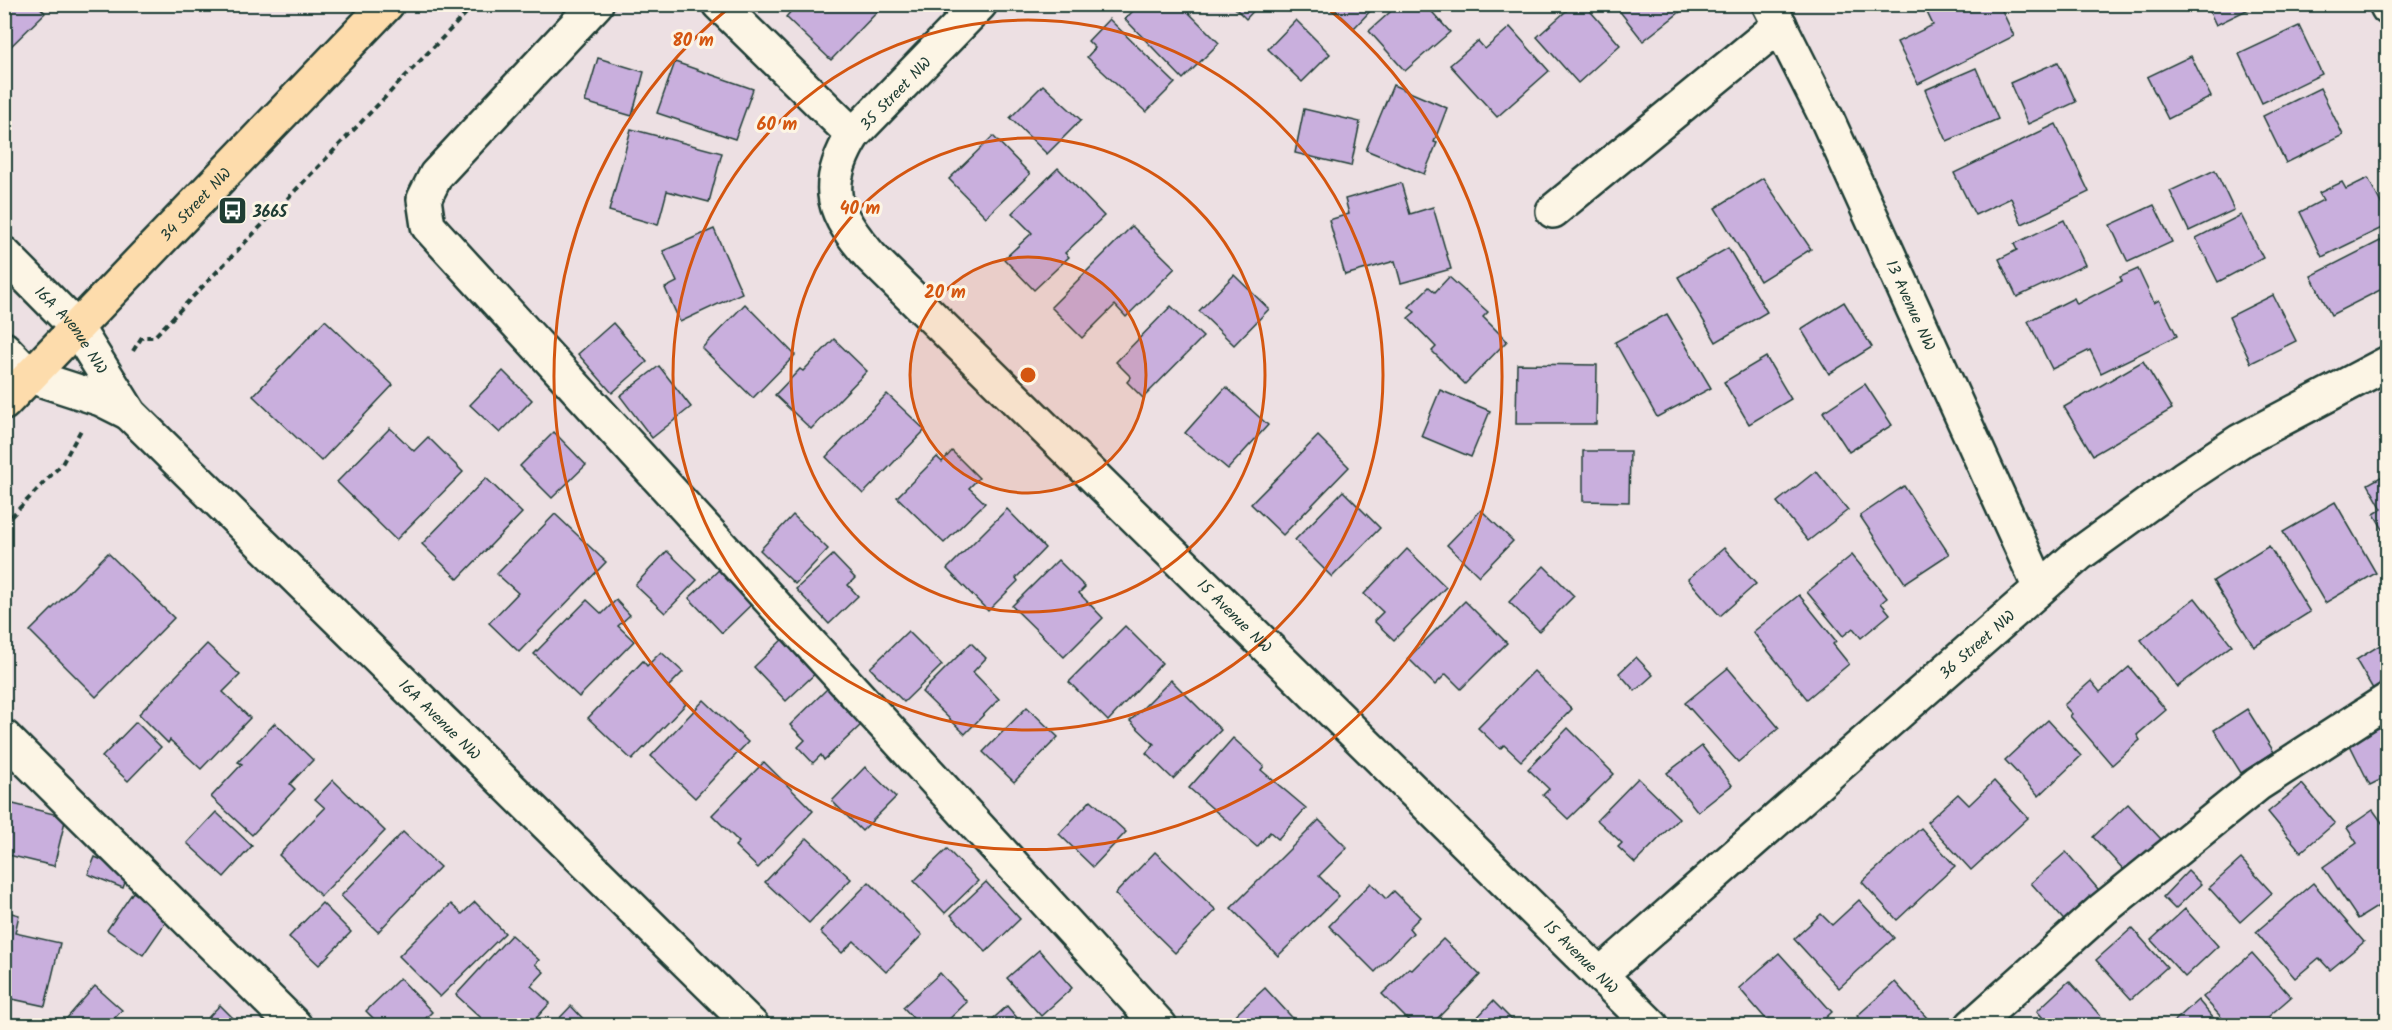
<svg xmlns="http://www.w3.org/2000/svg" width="2392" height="1030" font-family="Kalam,sans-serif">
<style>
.building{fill:#c9afdd;stroke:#1f3d34;stroke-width:1.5}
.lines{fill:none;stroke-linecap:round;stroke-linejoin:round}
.minor-casing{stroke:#1f3d34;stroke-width:38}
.major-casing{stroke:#1f3d34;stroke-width:38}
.path{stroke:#1f3d34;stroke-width:4;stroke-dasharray:6 4.5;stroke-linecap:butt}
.minor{stroke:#fcf5e5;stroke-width:33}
.major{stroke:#fddcac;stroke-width:33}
.ring{fill:none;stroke:#d45610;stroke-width:3}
.labels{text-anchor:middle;stroke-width:6;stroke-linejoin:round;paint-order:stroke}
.street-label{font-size:16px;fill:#1f3d34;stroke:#fcf5e5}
.poi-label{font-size:16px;font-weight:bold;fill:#1f3d34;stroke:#fcf5e5;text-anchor:start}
.centre{fill:#d45610;stroke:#fcf5e5;stroke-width:3}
.ring-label{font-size:18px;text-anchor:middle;font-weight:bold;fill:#d45610;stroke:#fcf5e5;stroke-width:6;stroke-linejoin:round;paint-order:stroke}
</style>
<rect width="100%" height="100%" fill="#ede0e3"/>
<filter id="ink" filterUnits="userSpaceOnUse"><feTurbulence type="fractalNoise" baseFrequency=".0167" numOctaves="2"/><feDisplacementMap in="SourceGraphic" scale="12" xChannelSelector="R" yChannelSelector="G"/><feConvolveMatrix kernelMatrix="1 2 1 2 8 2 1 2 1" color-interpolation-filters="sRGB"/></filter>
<g filter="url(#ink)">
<g class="building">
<path d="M4,4H37L45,13L4,53Z"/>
<path d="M797,4H877L881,8L831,60L786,17Z"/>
<path d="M1140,4H1180L1219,43L1183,79L1125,19Z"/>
<path d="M1231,4H1260L1246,19Z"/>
<path d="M1329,4H1377L1354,28Z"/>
<path d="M1399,4H1425L1450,32L1405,71L1369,31Z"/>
<path d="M1574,4H1584L1620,45L1578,83L1537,37Z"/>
<path d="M1614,4H1682L1685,8L1643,41Z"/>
<path d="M1923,4H1999L2014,36L1918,84L1897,42L1933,25Z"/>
<path d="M2206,4H2259L2216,25Z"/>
<path d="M1109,19L1175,83L1146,112L1087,57L1095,48L1088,41Z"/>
<path d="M1296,20L1330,54L1302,82L1268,49Z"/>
<path d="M2299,26L2322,74L2262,103L2239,54Z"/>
<path d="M1510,27L1549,71L1497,117L1450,65L1478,41L1485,49Z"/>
<path d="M2191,56L2211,97L2168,119L2147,77Z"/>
<path d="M598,58L644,72L632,116L585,102Z"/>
<path d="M675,62L753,89L735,139L657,113Z"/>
<path d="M2058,62L2076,102L2028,124L2010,83Z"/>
<path d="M1976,68L1998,119L1947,141L1925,90Z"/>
<path d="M1043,85L1081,120L1047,154L1010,118Z"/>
<path d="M1393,85L1447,108L1434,142L1437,143L1424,174L1366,150Z"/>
<path d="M2320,88L2343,135L2286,163L2263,116Z"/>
<path d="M1304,109L1360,122L1351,166L1295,153Z"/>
<path d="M2056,124L2089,192L2022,224L2011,198L1975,215L1954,173Z"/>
<path d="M631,129L722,153L709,202L667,191L658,225L609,211Z"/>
<path d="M993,136L1030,174L986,217L949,179Z"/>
<path d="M1058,168L1104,216L1065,253L1069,257L1034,290L1004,259L1032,233L1012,213Z"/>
<path d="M2215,170L2234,210L2189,231L2170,191Z"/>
<path d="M1763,178L1811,249L1760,281L1715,208Z"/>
<path d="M2368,178L2388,217V225L2322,257L2300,212L2323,200L2319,193L2342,182L2346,189Z"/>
<path d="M1401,183L1410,214L1433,207L1451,269L1401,283L1395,261L1345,275L1329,220L1349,214L1345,199Z"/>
<path d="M2154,205L2172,242L2128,262L2110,225Z"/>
<path d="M2241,215L2263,258L2218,282L2196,238Z"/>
<path d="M2064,220L2085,265L2017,297L1999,259L2017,250L2014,244Z"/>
<path d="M1132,226L1175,268L1126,317L1115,305L1082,338L1051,307Z"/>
<path d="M714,229L742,293L680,322L665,288L677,282L663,251Z"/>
<path d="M2388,237V286L2331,315L2311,276Z"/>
<path d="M1728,248L1767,312L1716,342L1678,277Z"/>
<path d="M2138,269L2154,303L2159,300L2177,336L2101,373L2090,350L2052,369L2028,321L2074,298L2077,304L2122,281L2120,277Z"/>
<path d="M1234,275L1269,309L1234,345L1199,311Z"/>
<path d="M1449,277L1488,312L1483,317L1507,341L1465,384L1432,351L1436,347L1408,318L1415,312L1409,307L1429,287L1435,292Z"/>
<path d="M2273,295L2296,341L2251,363L2229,317Z"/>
<path d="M1844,302L1872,347L1829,374L1801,329Z"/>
<path d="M745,304L795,355L753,398L702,348Z"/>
<path d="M1171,306L1203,337L1143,398L1127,382L1131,377L1116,362Z"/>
<path d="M1667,314L1711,388L1657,417L1615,342Z"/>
<path d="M325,320L393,385L321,461L253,396Z"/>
<path d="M613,323L647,362L612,393L578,354Z"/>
<path d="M834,339L867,371L811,429L775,395L800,369L803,371Z"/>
<path d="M1766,357L1791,399L1749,424L1724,382Z"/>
<path d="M2143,361L2172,409L2093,455L2064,407Z"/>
<path d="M1517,364L1597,365L1596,424H1516Z"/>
<path d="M659,366L691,407L652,438L620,396Z"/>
<path d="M503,371L532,400L500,433L470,405Z"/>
<path d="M1865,384L1892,425L1849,452L1823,412Z"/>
<path d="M1226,387L1268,425L1228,469L1185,433Z"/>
<path d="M1440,390L1490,411L1471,457L1421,436Z"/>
<path d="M887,394L925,430L863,494L826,457Z"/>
<path d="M390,428L414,451L428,437L463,472L396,540L337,482Z"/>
<path d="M554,432L586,465L552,498L520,466Z"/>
<path d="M1318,436L1349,467L1283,535L1251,504Z"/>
<path d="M952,451L979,478L969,488L985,503L944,543L897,497L937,457L942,462Z"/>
<path d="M1583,451H1630L1629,502L1583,501Z"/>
<path d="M1816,471L1848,510L1808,541L1777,502Z"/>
<path d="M2388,473V538L2374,514L2382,509L2368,484Z"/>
<path d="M486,478L522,513L458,579L422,544Z"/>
<path d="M1904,486L1949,554L1905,583L1860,516Z"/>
<path d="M1343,491L1380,528L1332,577L1295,540Z"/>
<path d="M2335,502L2376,573L2325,603L2283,532Z"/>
<path d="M1007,509L1045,548L1016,578L1018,581L988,611L947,569Z"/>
<path d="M1481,510L1513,541L1479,576L1447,545Z"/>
<path d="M555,514L606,562L519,652L489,623L518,593L497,574Z"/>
<path d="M793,515L828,549L795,584L760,550Z"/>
<path d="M2269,546L2310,612L2254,647L2213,581Z"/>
<path d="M1724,548L1756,584L1720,616L1688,579Z"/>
<path d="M1407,549L1446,587L1394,640L1374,621L1383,612L1364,594Z"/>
<path d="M667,551L697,580L665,613L635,585Z"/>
<path d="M108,553L174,618L96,697L30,631Z"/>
<path d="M833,555L855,578L848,585L858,596L829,624L796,589Z"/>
<path d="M1852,555L1887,598L1881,603L1890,614L1861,638L1853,628L1843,636L1807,592Z"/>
<path d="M1058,560L1085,587L1079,593L1103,618L1064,657L1012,606Z"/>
<path d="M723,566L755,601L722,633L689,598Z"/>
<path d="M1544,566L1574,596L1539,631L1509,602Z"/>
<path d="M1799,595L1836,641L1833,644L1849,664L1807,699L1753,632Z"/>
<path d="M2195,598L2232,645L2177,687L2141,640Z"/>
<path d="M587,600L602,614L616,600L630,615L618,626L634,641L579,697L534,654Z"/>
<path d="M1465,601L1507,643L1461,689L1446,674L1435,685L1408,658Z"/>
<path d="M1125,626L1162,663L1108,721L1069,682Z"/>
<path d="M908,631L942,665L904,702L870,668Z"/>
<path d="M787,635L819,670L786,701L754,667Z"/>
<path d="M2388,640V687L2376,694L2356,660Z"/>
<path d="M971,643L986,658L973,672L999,699L965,734L922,692Z"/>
<path d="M207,644L240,675L223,692L250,718L201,769L170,740L168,743L139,714Z"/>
<path d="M661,652L683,672L668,687L686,704L632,760L588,718L643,661L647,666Z"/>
<path d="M1636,657L1653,675L1635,691L1619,673Z"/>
<path d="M2129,667L2166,710L2137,735L2140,740L2112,765L2070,716L2072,714L2064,705L2091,681L2100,692Z"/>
<path d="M1728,668L1779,728L1738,762L1685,703Z"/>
<path d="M1534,671L1572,709L1521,761L1504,745L1500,749L1478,728Z"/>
<path d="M1171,680L1221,730L1173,779L1146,753L1154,744L1130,721Z"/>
<path d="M828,688L862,724L824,760L821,755L813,763L798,747L805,740L790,725Z"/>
<path d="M704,700L748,742L695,798L651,756Z"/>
<path d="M1027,707L1058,737L1014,782L983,752Z"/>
<path d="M2247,709L2274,752L2241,773L2214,730Z"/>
<path d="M2048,720L2081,756L2039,796L2005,760Z"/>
<path d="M136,722L161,747L128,781L102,757Z"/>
<path d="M275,723L313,760L290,784L295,789L252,835L211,797L242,764L238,762Z"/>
<path d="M2384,725L2388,732V776L2370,785L2349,743Z"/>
<path d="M1568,728L1614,774L1568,819L1543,795L1549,789L1528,769Z"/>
<path d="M1233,738L1264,766L1261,770L1306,808L1278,839L1270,832L1257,847L1189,788Z"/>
<path d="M1702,746L1732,785L1698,812L1667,773Z"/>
<path d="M764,762L813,811L758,868L735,846L739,842L712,815Z"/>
<path d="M865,767L896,797L862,831L832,801Z"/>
<path d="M1638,778L1679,818L1635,863L1618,847L1622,843L1597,820Z"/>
<path d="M333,780L385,831L321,896L279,855L325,808L315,799Z"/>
<path d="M1994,781L2028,818L1971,870L1927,822L1958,794L1969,805Z"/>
<path d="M2302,784L2335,823L2301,852L2268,812Z"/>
<path d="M1091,800L1126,832L1093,867L1059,834Z"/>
<path d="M5,802L66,817L54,866L4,854Z"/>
<path d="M2128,804L2161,839L2126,872L2093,837Z"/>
<path d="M2373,810L2388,831V906L2385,902L2358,919L2323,867L2357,843L2347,828Z"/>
<path d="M216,812L252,846L224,877L187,843Z"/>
<path d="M1319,820L1347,848L1319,876L1339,896L1278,956L1231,908Z"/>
<path d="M1921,828L1955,866L1897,920L1862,882Z"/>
<path d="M403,832L440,867L378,932L341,896Z"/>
<path d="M807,838L851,879L809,923L765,882Z"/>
<path d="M947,849L978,881L945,913L914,881Z"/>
<path d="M1155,852L1216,910L1175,953L1115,894Z"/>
<path d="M2066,852L2104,896L2069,926L2031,883Z"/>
<path d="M95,857L129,872L123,888L88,874Z"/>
<path d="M2241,859L2272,893L2240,922L2209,888Z"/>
<path d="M2188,871L2201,884L2175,909L2163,897Z"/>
<path d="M869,882L922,935L886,972L854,941L842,953L820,932Z"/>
<path d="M986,882L1020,919L986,952L951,915Z"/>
<path d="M1371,883L1386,899L1394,891L1420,917L1409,928L1413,933L1375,972L1329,926Z"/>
<path d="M2313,883L2364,942L2330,970L2319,958L2295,978L2256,932Z"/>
<path d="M133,892L170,916L143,955L107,930Z"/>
<path d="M1859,900L1894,938L1839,988L1794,939L1821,914L1832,925Z"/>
<path d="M475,902L505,933L440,997L399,956L451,904L462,914Z"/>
<path d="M322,903L351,932L319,965L289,937Z"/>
<path d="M2185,909L2218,946L2185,977L2151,940Z"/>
<path d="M4,911L19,915L15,933L60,943L45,1006L12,999L6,1021Z"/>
<path d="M2132,928L2167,967L2131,999L2096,960Z"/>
<path d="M511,935L539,960L535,964L544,972L531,986L550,1003L529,1026H490L456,995Z"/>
<path d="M1443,939L1480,975L1430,1026H1414L1382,994L1409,968L1412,970Z"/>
<path d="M1039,950L1072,988L1041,1016L1007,978Z"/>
<path d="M1779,953L1832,1012L1817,1026H1772L1739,988Z"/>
<path d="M2252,953L2291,997L2268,1017L2276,1026H2229L2203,997Z"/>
<path d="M940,973L967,1002L942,1026H920L903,1007Z"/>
<path d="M400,978L432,1012L418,1026H381L366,1011Z"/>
<path d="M2069,981L2106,1022L2102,1026H2050L2037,1011Z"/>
<path d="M1895,982L1927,1018L1918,1026H1866L1857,1016Z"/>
<path d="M95,986L122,1010L112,1021L116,1026H60Z"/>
<path d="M1265,988L1300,1026H1233L1229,1021Z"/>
<path d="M2198,1000L2220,1026H2169Z"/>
<path d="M1493,1001L1518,1026H1469Z"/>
<path d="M220,1005L241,1026H200Z"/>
<path d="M571,1006L590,1026H552Z"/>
<path d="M1007,1006L1024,1026H985Z"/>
</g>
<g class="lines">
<defs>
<g id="minor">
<path d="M596,4L436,175L424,199L428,226L1160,1026"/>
<path d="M719,4L853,135"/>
<path id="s1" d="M980,4L853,135C821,187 833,214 871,257L1652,1026"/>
<path id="s2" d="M1769,4L1827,119L2039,586"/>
<path d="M2386,4L2388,8"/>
<path d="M1553,211L1780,25"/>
<path id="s3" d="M4,254L76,327L130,414L752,1026"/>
<path d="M4,349L30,376L101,399L129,413"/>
<path d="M4,737L295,1026"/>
<path id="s4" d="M1601,974L2078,555L2184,478L2240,441L2388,363"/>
<path d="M1972,1026L2103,909L2258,784L2388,700"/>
</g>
<g id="major">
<path id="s5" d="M4,403L387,4"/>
</g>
</defs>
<use href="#minor" class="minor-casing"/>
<use href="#major" class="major-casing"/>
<g class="path">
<path d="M133,351L142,337H154L475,4"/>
<path d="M4,524L62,464L81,430"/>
</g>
<use href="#minor" class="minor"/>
<use href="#major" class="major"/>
</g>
</g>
<circle cx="1028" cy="375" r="118" fill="#d45610" fill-opacity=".12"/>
<g class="ring">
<circle cx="1028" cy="375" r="118"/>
<circle cx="1028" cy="375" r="237"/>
<circle cx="1028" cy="375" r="355"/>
<path d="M1326 7A474 474 0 1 1 730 7"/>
</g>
<defs>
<symbol id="bus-square" viewBox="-11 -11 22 22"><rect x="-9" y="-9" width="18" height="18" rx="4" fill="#1f3d34" stroke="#fcf5e5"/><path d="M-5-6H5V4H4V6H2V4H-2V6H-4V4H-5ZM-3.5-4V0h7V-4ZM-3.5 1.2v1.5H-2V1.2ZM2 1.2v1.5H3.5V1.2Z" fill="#fff"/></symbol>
</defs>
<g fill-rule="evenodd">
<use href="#bus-square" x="216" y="194" width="33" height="33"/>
</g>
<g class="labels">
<g class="street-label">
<text transform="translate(895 93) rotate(-46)" y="6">35 Street NW</text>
<text dy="6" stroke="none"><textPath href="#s5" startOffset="276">34 Street NW</textPath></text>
<text dy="6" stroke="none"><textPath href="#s2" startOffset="333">13 Avenue NW</textPath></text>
<text dy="6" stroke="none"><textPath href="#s3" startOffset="102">16A Avenue NW</textPath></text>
<text dy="6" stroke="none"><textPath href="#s1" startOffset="830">15 Avenue NW</textPath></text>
<text dy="6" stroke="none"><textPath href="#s4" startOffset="500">36 Street NW</textPath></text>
<text dy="6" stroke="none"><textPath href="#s3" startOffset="640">16A Avenue NW</textPath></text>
<text dy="6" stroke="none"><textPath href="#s1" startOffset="1316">15 Avenue NW</textPath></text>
</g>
<g class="poi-label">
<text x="253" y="217">3665</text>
</g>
</g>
<circle cx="1028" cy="375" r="9" class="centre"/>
<g class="ring-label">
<text x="693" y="46">80 m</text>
<text x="777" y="130">60 m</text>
<text x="860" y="214">40 m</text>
<text x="945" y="298">20 m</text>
</g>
<rect width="2392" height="1030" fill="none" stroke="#fcf5e5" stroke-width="24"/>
<rect x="12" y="12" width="2368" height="1006" fill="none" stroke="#1f3d34" stroke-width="2" filter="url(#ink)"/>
</svg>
